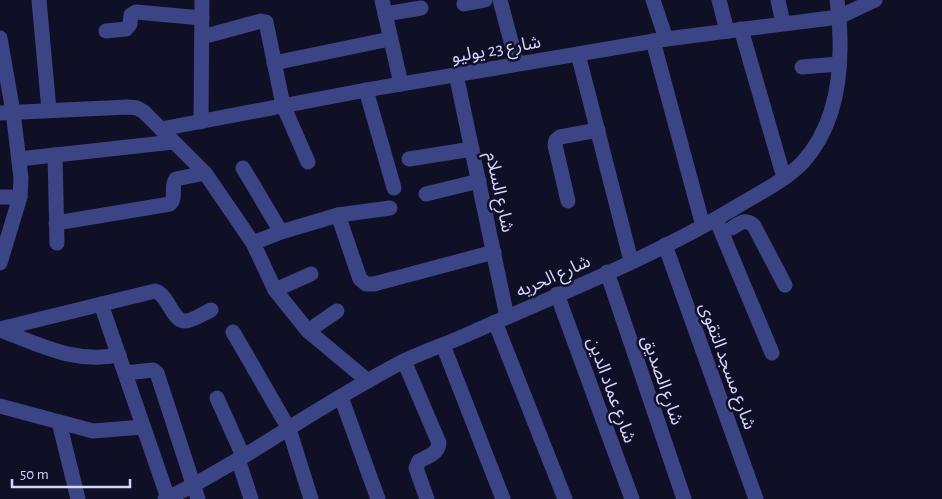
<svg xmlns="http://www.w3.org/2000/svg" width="942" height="499" font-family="'Alegreya Sans','Noto Sans Arabic',sans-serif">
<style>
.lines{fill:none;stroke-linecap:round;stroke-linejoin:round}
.minor{stroke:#3b4484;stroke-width:15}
.labels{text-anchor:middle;stroke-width:5;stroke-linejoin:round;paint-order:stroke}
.street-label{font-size:18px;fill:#d4d6ff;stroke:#0f0f25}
</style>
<rect width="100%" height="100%" fill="#0f0f25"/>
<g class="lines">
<g class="minor">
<path d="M39,0L49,110"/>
<path d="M382,0L401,84"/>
<path d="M500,0L517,64"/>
<path d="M653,0L666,39"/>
<path d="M719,0L727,31"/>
<path d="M778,0L783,23"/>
<path d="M464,4L485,0"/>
<path d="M385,14L421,8"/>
<path d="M741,29L784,178"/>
<path d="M106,31L126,29L130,24L131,15L136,12L202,18"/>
<path d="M202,37L261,21L266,22L283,105L308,162"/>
<path d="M0,38L13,112L21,178L20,197L0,263"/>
<path d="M653,41L703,226"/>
<path d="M578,54L631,261"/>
<path d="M274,63L390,39"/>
<path d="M802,67L839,64"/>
<path d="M456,74L507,317"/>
<path d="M366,90L394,188"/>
<path d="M0,113L128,107L137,108L144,112L205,173L253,243L275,290L308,331L368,381"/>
<path d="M201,122L202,0"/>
<path d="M161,129L366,90L666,39L839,17L875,0"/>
<path d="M55,155L57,243"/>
<path d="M19,159L173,142"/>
<path d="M409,159L472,149"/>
<path d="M243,168L281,232"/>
<path d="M426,194L479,181"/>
<path d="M0,197H20"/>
<path d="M568,201L555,145L556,140L560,137L598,130"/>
<path d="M338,215L360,279L366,284H374L494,252"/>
<path d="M716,219L772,353"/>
<path d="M56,223L170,204C177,197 170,187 176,179L205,173"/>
<path d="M732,228C740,223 746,218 754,226L785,285"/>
<path d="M253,243L281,232L338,215L390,208"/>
<path d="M665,245L756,499"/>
<path d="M607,272L684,499"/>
<path d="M275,290L311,274"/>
<path d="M557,294L632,499"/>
<path d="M101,304L168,498"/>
<path d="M495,322L565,499"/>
<path d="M0,329L155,291C168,294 172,321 185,321C193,321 204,313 211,310"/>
<path d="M0,330C41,345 74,364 119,355"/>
<path d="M308,331L337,311"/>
<path d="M233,332L289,429L311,499"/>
<path d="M443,345L503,499"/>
<path d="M404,361L439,443C438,454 428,456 419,461L416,468L427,499"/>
<path d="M125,373L153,370L157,373L198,499"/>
<path d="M341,397L378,499"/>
<path d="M217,398L243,456"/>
<path d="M0,406L93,431L143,427"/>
<path d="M59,422L78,499"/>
<path d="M238,459L251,499"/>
<path d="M165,499C193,487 218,471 244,456C296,424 348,390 402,362C422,352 444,345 464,336C554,296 652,258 736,207C759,193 785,181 803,162C842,119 844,55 837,0"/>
</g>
</g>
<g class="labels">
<g class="street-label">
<text transform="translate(496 49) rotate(-10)" y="6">شارع 23 يوليو</text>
<text transform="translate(500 192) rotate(78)" y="6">شارع السلام</text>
<text transform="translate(553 276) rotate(-24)" y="6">شارع الحريه</text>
<text transform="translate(728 366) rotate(70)" y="6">شارع مسجد التقوى</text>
<text transform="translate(663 380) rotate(71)" y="6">شارع الصديق</text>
<text transform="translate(612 390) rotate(70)" y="6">شارع عماد الدين</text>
</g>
</g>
<path d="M12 479v8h118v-8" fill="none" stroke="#d4d6ff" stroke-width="2.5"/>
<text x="20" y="479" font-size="15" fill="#d4d6ff" stroke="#0f0f25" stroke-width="4" paint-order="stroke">50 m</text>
</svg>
